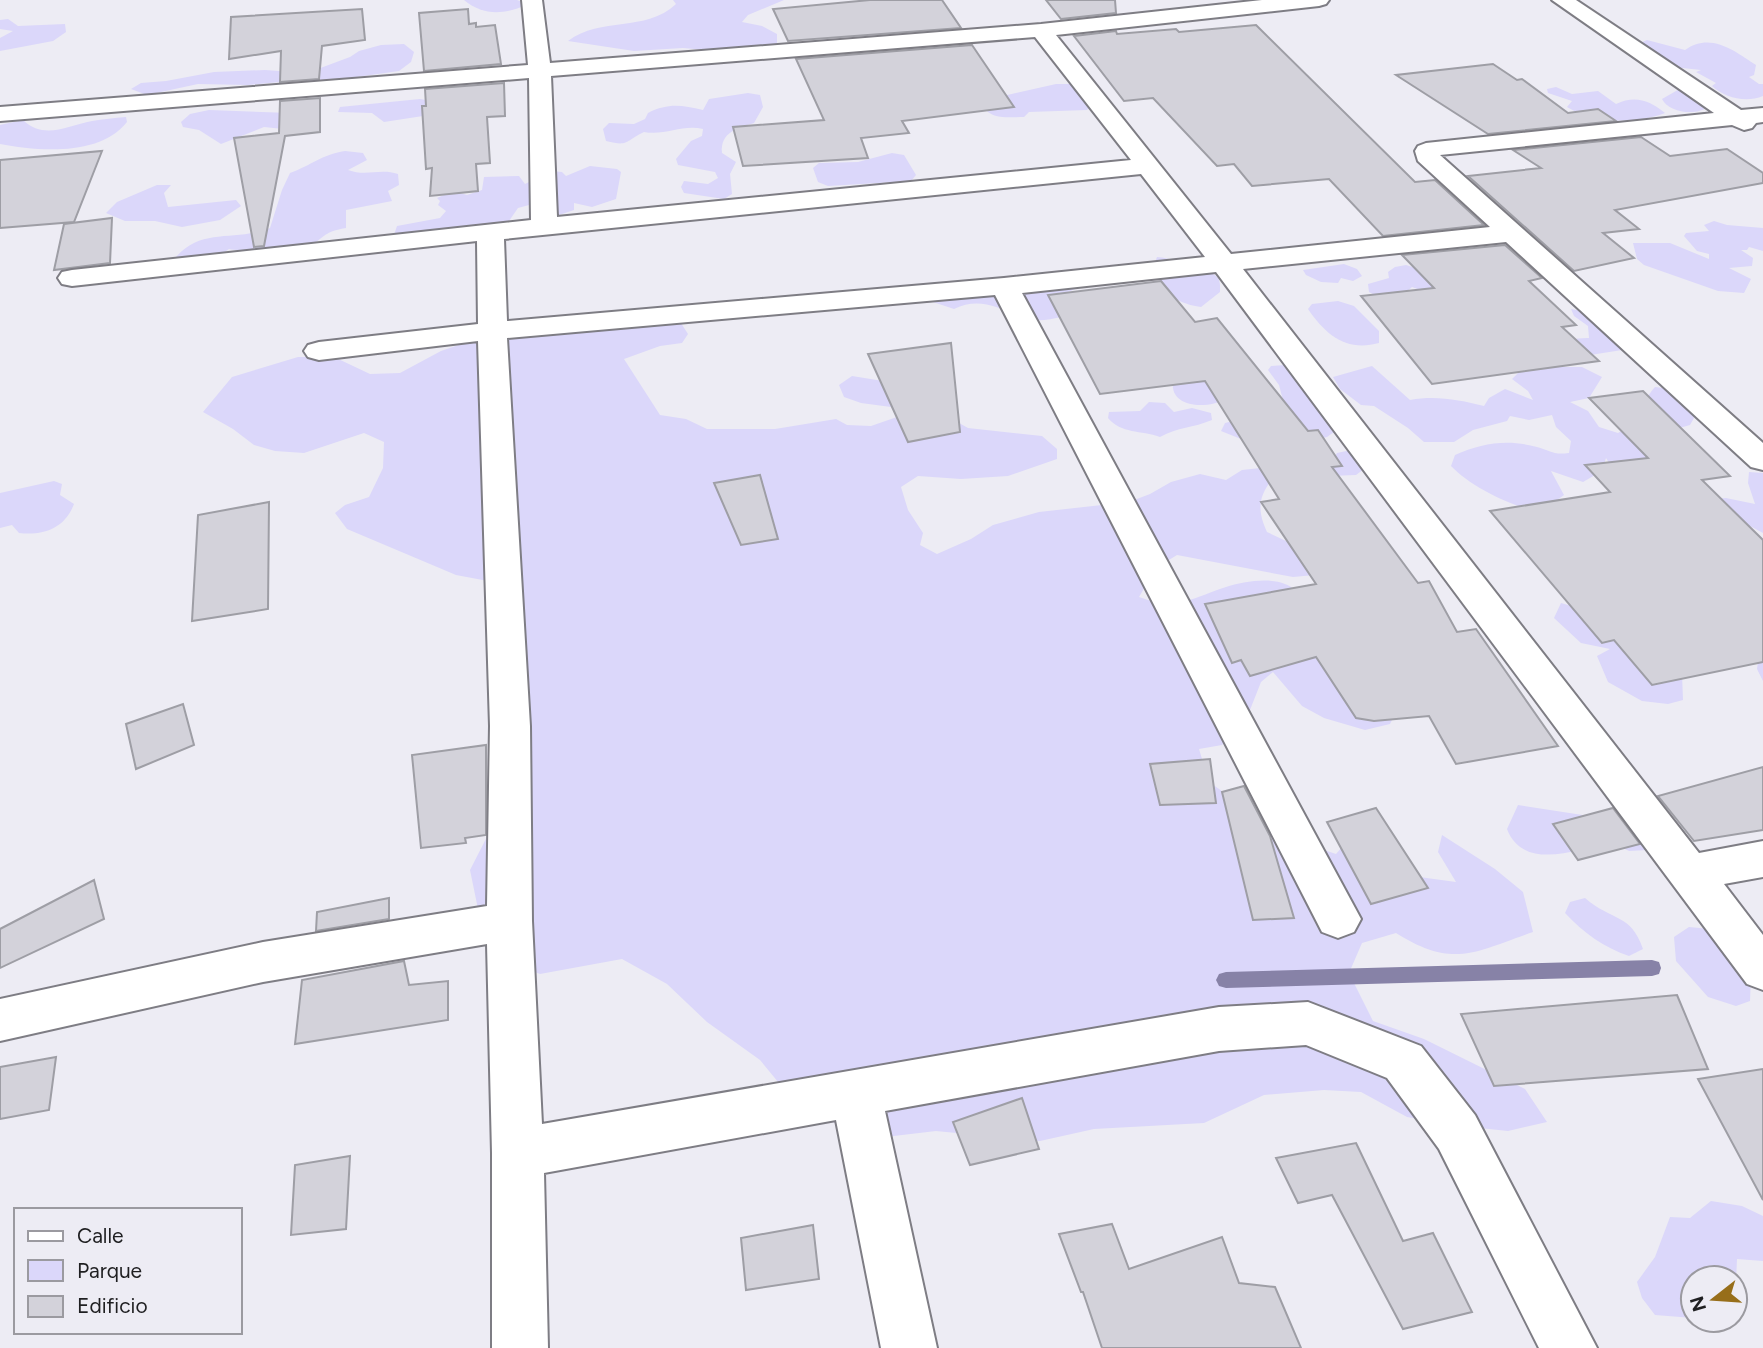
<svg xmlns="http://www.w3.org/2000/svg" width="1763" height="1348" font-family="Figtree,sans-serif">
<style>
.green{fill:#dbd7fa}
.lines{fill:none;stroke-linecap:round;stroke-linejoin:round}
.stream{fill:#8782a7;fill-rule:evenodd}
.building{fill:#d3d2da;stroke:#9e9ea5;stroke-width:2}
.minor-casing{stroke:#7e7d84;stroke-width:4}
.minor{fill:#fff;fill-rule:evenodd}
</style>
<rect width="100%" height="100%" fill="#edecf4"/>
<g class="green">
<path d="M464,0H517L528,4C505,15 483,16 464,0Z"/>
<path d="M673,0H784L748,15L742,22L762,26L777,34V44L730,52L683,48L634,51L568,41C601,16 645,33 676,4Z"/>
<path d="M8,19L18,26L65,24L66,32L53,41L0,51V38L13,31L0,29V20Z"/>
<path d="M1647,40L1685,50C1711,31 1736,52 1756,65L1754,75L1749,77L1759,84H1763V96C1746,103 1725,98 1712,86L1716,83L1696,72L1701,70L1673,67L1638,44Z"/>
<path d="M404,44L414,52L411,62L399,71L321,82L299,80L248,85L198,84L147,95L131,89L141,83L166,81L214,72L265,70L307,73L350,57L359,51L381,45Z"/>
<path d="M1056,84H1079L1091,105L1087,110L1029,112L1024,117C1010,117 993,120 984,108L1003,96Z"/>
<path d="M1556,87L1572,94L1598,91L1616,104C1635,95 1649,100 1665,113C1637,124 1594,124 1567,107L1572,101L1548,93L1547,89Z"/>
<path d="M1683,87L1708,107C1696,116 1669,113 1662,99Z"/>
<path d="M748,93L760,95L763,107L754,123C738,128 720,132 722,153L736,162L730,174L732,194L724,199L684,193L681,187L684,181L708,184L718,178L715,172L678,165L676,159L691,141L702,136L703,129C683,124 665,136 644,132C625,141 629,147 606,141L603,129L609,123L634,124L645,119L648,113C668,103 681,105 703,110L709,99Z"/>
<path d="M420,99L437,102L436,114L384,122L372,113L338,112L340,107Z"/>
<path d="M209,110L291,113L293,130L264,127L221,144L199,130L183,127L181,122L190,114Z"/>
<path d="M126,117L127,122C99,157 38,151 0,144V125L23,120C44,140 67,126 92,121C103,119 114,118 126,117Z"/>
<path d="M345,151L363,153L367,160L348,170C366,177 380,168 398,174L399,185L388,191L392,201L346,210V228C321,232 325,239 307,247C291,253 245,252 229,249L220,255L180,261L176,257C202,227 234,242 270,228L282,190L290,173C312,165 321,155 345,151Z"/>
<path d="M892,153L904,155L916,175L911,181L828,186L818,182L813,168L819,163L858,162Z"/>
<path d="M590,166L617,169L621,172L616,199L592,207L574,203V210L556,216L529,205L518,208L509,221L496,227L393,238L397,226L440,218L446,211L438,205L440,201L437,198L453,191L467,195L482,190L484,177L519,176L525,184L551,171L562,172L566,176Z"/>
<path d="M157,185H171L164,193L168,207L236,200L241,206L220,220L182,227L155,221H125L106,213L117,202Z"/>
<path d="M1714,221L1727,225L1763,228V251L1749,247L1747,250H1741L1753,258L1752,266L1729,268L1751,279L1744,293L1718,291L1644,265L1637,259L1633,243H1670L1709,259V254L1697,251L1684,236L1686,233L1709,231L1704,225Z"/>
<path d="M1157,257C1167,257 1209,269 1216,276C1221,280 1220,287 1220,292L1201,307C1169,302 1171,292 1152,270Z"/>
<path d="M1344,264L1357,269L1362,276L1353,281L1341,278L1338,283L1321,282L1306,275L1303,270Z"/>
<path d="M1406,265L1474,286L1423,291L1412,287C1398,300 1386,302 1369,292L1368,284L1389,278L1388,272L1395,267Z"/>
<path d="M1077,280L1080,287L1068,292L1062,317C1051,319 1039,322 1029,319C1002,311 982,295 954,309L933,302L941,297L1024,290L1032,293Z"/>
<path d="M1338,301L1354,306L1379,331V343C1346,352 1326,335 1308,309L1312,304Z"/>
<path d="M1571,309L1588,312L1622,344V350L1584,356L1548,354L1556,367H1582L1602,377L1589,398L1570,402L1588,411L1599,427L1618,433C1640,421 1639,405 1655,387L1671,389L1691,409L1694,418L1690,425L1669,431L1705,500L1726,498L1755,504L1748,483L1749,472L1763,473V533L1750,526L1731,528L1617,476L1606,458L1602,471L1583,482L1551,471L1564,495L1542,511C1514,509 1470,486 1451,466L1455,455C1482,443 1508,439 1537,447C1552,451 1552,455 1569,453L1571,441L1556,427L1552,415L1529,420L1510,416L1507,421L1473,430L1454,442H1424L1408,428L1374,406L1361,405L1340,389L1333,377L1372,366L1410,400C1436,395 1460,400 1484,406L1489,398L1505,389L1533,400L1528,391L1512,379C1533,358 1559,337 1589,338L1588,326L1574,316Z"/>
<path d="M679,320L688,334L682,343L660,346L624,359L660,415L686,419L707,429H775L836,419L847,425L871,426L897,417L891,407L861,403L844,397L839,385L852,376L883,381L968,428L1042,436L1057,449V459L1008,476L961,479L918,476L901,487L908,510L923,533L920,545L937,554L971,539L993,525L1039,512L1129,502L1150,494L1171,482L1200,474L1226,480L1242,470L1333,460L1337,453L1351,450L1364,469L1356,475L1273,478C1258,497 1257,510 1267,532L1286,541L1309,531L1325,574L1293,577L1177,555L1156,568L1139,597C1178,611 1189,599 1226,587C1242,582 1268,577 1285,584C1311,593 1378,679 1400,704L1390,724L1365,730L1324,718L1302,706L1273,672L1261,682L1248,715L1222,745L1199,749L1209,782L1262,819L1300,842L1336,854L1356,831L1390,873L1456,882L1438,852L1442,835L1495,869L1523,892L1533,932C1475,952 1453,969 1396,933L1362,943L1349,973L1373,1021L1424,1039L1525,1089L1547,1122L1508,1131L1460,1126L1407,1117L1361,1092L1324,1090L1264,1095L1204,1123L1094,1129L1040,1141L936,1131L877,1138L802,1111L760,1060L707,1022L667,984L622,959L540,974L487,953L470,870L491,829L525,724L488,581L456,575L347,529L335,513L345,505L369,497L383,468L384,442L364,433L304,453L275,451L254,445L233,429L203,412L232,377L298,357H334L370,374L400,373L441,351L479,338Z"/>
<path d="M1285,365L1295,372L1337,425L1334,432L1327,437L1311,441H1246L1221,431L1225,423L1285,408L1279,385L1268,370L1271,366Z"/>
<path d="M1202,377L1225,399C1209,409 1169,409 1173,381Z"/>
<path d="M1149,402L1165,403L1174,412L1192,408L1211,413L1212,420C1193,428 1178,427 1160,437C1141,430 1121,434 1108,418L1109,412L1140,411Z"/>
<path d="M54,481L62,484L60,495L74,504C65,528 44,536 19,533L12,525L0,528V493Z"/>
<path d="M1561,603L1589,611L1763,604V681L1757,669L1761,641L1682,674L1683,700L1668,704L1642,701L1608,682L1597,656L1610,649L1581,643L1554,618Z"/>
<path d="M1518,805L1602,818L1617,810L1635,814L1648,850L1629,851L1609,841C1577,851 1523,871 1507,829Z"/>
<path d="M1585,898C1611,921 1631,913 1643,949L1629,956C1603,947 1584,933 1565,913L1570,902Z"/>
<path d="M1689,927L1710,929L1751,976L1750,1001L1736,1006L1708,997L1676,961L1674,937Z"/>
<path d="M1711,1201L1742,1206L1763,1216V1261L1737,1259L1735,1304V1278H1693V1318L1655,1315L1642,1298L1637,1282L1655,1257L1670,1217L1690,1218Z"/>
</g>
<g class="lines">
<path class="stream" d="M1652,960L1659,962L1661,968L1659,974L1652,976L1226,988L1219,986L1216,980L1219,974L1226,972Z"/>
</g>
<g class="building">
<path d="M870,0H942L961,28L788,41L773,9Z"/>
<path d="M1046,0H1115L1116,13L1061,19Z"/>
<path d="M362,9L365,40L322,46L319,79L280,82L281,51L229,59L231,17Z"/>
<path d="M468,9L469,24L476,23V27L495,25L501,64L424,71L419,13Z"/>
<path d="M1256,25L1415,182L1435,180L1484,225L1383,236L1329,179L1252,186L1234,164L1217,166L1153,98L1124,101L1074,36L1116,31L1117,34L1176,29L1179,32Z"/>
<path d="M972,45L1014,107L902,121L909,133L861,138L868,158L743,166L733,127L824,120L796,59Z"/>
<path d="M1493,64L1517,80L1522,79L1568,113L1598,109L1616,121L1488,134L1396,75Z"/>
<path d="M504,83L505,116L487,117L490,163L476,164L478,191L430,196L432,168L426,169L422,106H426L425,89Z"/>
<path d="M320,98V132L285,136L264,246L254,247L234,138L279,133L280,101Z"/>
<path d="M1641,137L1670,156L1727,149L1763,173V183L1615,210L1639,229L1603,233L1634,258L1574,271L1468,176L1541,168L1513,150Z"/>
<path d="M102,151L74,222L0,228V160Z"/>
<path d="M112,218L110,263L54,270L64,224Z"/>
<path d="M1505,245L1542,278L1529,281L1576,325L1562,327L1599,361L1432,384L1361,296L1434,288L1402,255Z"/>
<path d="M1161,281L1195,322L1217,318L1308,431L1318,430L1342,466L1332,467L1418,583L1429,581L1457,632L1476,629L1558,746L1456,764L1429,716L1374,721L1356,718L1316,657L1250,676L1241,660L1232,663L1205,604L1316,584L1261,502L1279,499L1205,381L1100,394L1048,295Z"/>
<path d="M951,343L960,432L908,442L868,354Z"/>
<path d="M1643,391L1730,476L1702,480L1763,540V662L1652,685L1614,640L1602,643L1490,511L1610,492L1585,465L1648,458L1589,398Z"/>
<path d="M760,475L778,539L741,545L714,483Z"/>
<path d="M269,502L268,609L192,621L198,515Z"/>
<path d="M183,704L194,745L136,769L126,724Z"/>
<path d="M486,745V835L465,838L466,843L421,848L412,755Z"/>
<path d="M1210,759L1216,803L1160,805L1150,764Z"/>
<path d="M1763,767V830L1694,841L1658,796Z"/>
<path d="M1244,786L1270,836L1294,918L1253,920L1222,792Z"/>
<path d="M1376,808L1428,888L1371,904L1327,822Z"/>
<path d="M1613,808L1640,844L1578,860L1553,824Z"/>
<path d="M94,880L104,919L0,968V929Z"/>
<path d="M389,898V919L316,931L317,912Z"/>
<path d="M404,961L409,985L448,981V1020L295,1044L302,980Z"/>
<path d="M1677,995L1708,1069L1494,1086L1461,1014Z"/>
<path d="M56,1057L49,1110L0,1119V1067Z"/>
<path d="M1763,1069V1200L1698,1079Z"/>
<path d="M1022,1098L1039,1149L970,1165L953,1122Z"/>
<path d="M1356,1143L1403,1241L1433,1233L1472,1312L1403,1329L1332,1195L1298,1203L1276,1158Z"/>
<path d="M350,1156L346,1229L291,1235L295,1165Z"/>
<path d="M1112,1224L1129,1269L1222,1237L1239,1283L1275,1287L1301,1348H1102L1083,1292H1081L1059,1234Z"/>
<path d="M813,1225L819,1279L746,1290L741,1238Z"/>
</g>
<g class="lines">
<defs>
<path id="minor" d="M522,0H542L550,63L1041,24L1262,0H1329L1326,4L1319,6L1056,35L1231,254L1490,227L1418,161L1415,151L1418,146L1426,143L1714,113L1552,0H1576L1741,110L1763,108V122L1756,123L1752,128L1744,130L1732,125L1440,155L1763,443V470L1751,467L1506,242L1243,269L1699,853L1763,841V877L1724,884L1763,935V990L1747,984L1216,272L1022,293L1361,919L1354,932L1338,938L1322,932L995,295L507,338L530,726L532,921L542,1124L1219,1007L1308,1002L1421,1046L1475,1115L1597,1348H1539L1439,1149L1387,1078L1306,1045L1219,1051L885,1111L937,1348H881L836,1120L544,1173L548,1348H492V1153L487,944L263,982L0,1041V999L263,942L487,906L490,726L478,341L319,360L308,357L304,351L308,345L319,342L478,324L477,241L72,286L62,284L58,278L62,272L72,270L531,220L529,78L0,121V107L528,65ZM1035,37L1131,160L557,217L551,76ZM1141,174L1205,257L1004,278L507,321L504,239Z"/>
</defs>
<use href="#minor" class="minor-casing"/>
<use href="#minor" class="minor"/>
</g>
<rect x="14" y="1208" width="228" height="126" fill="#edecf4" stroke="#9b9aa0" stroke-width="2"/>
<rect x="28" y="1231" width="35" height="10" fill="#ffffff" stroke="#9b9aa0" stroke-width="2"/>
<text x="77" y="1243" font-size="21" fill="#1f1f21">Calle</text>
<rect x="28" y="1260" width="35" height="21" fill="#dbd7fa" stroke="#9b9aa0" stroke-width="2"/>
<text x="77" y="1278" font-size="21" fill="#1f1f21">Parque</text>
<rect x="28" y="1296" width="35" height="21" fill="#d3d2da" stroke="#9b9aa0" stroke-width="2"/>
<text x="77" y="1313" font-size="21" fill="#1f1f21">Edificio</text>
<g transform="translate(1714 1299) rotate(253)"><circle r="33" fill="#edecf4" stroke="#9b9aa0" stroke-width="2"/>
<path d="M0-5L12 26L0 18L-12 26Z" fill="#976e1a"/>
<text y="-10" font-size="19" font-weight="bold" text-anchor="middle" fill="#1f1f21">N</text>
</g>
</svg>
